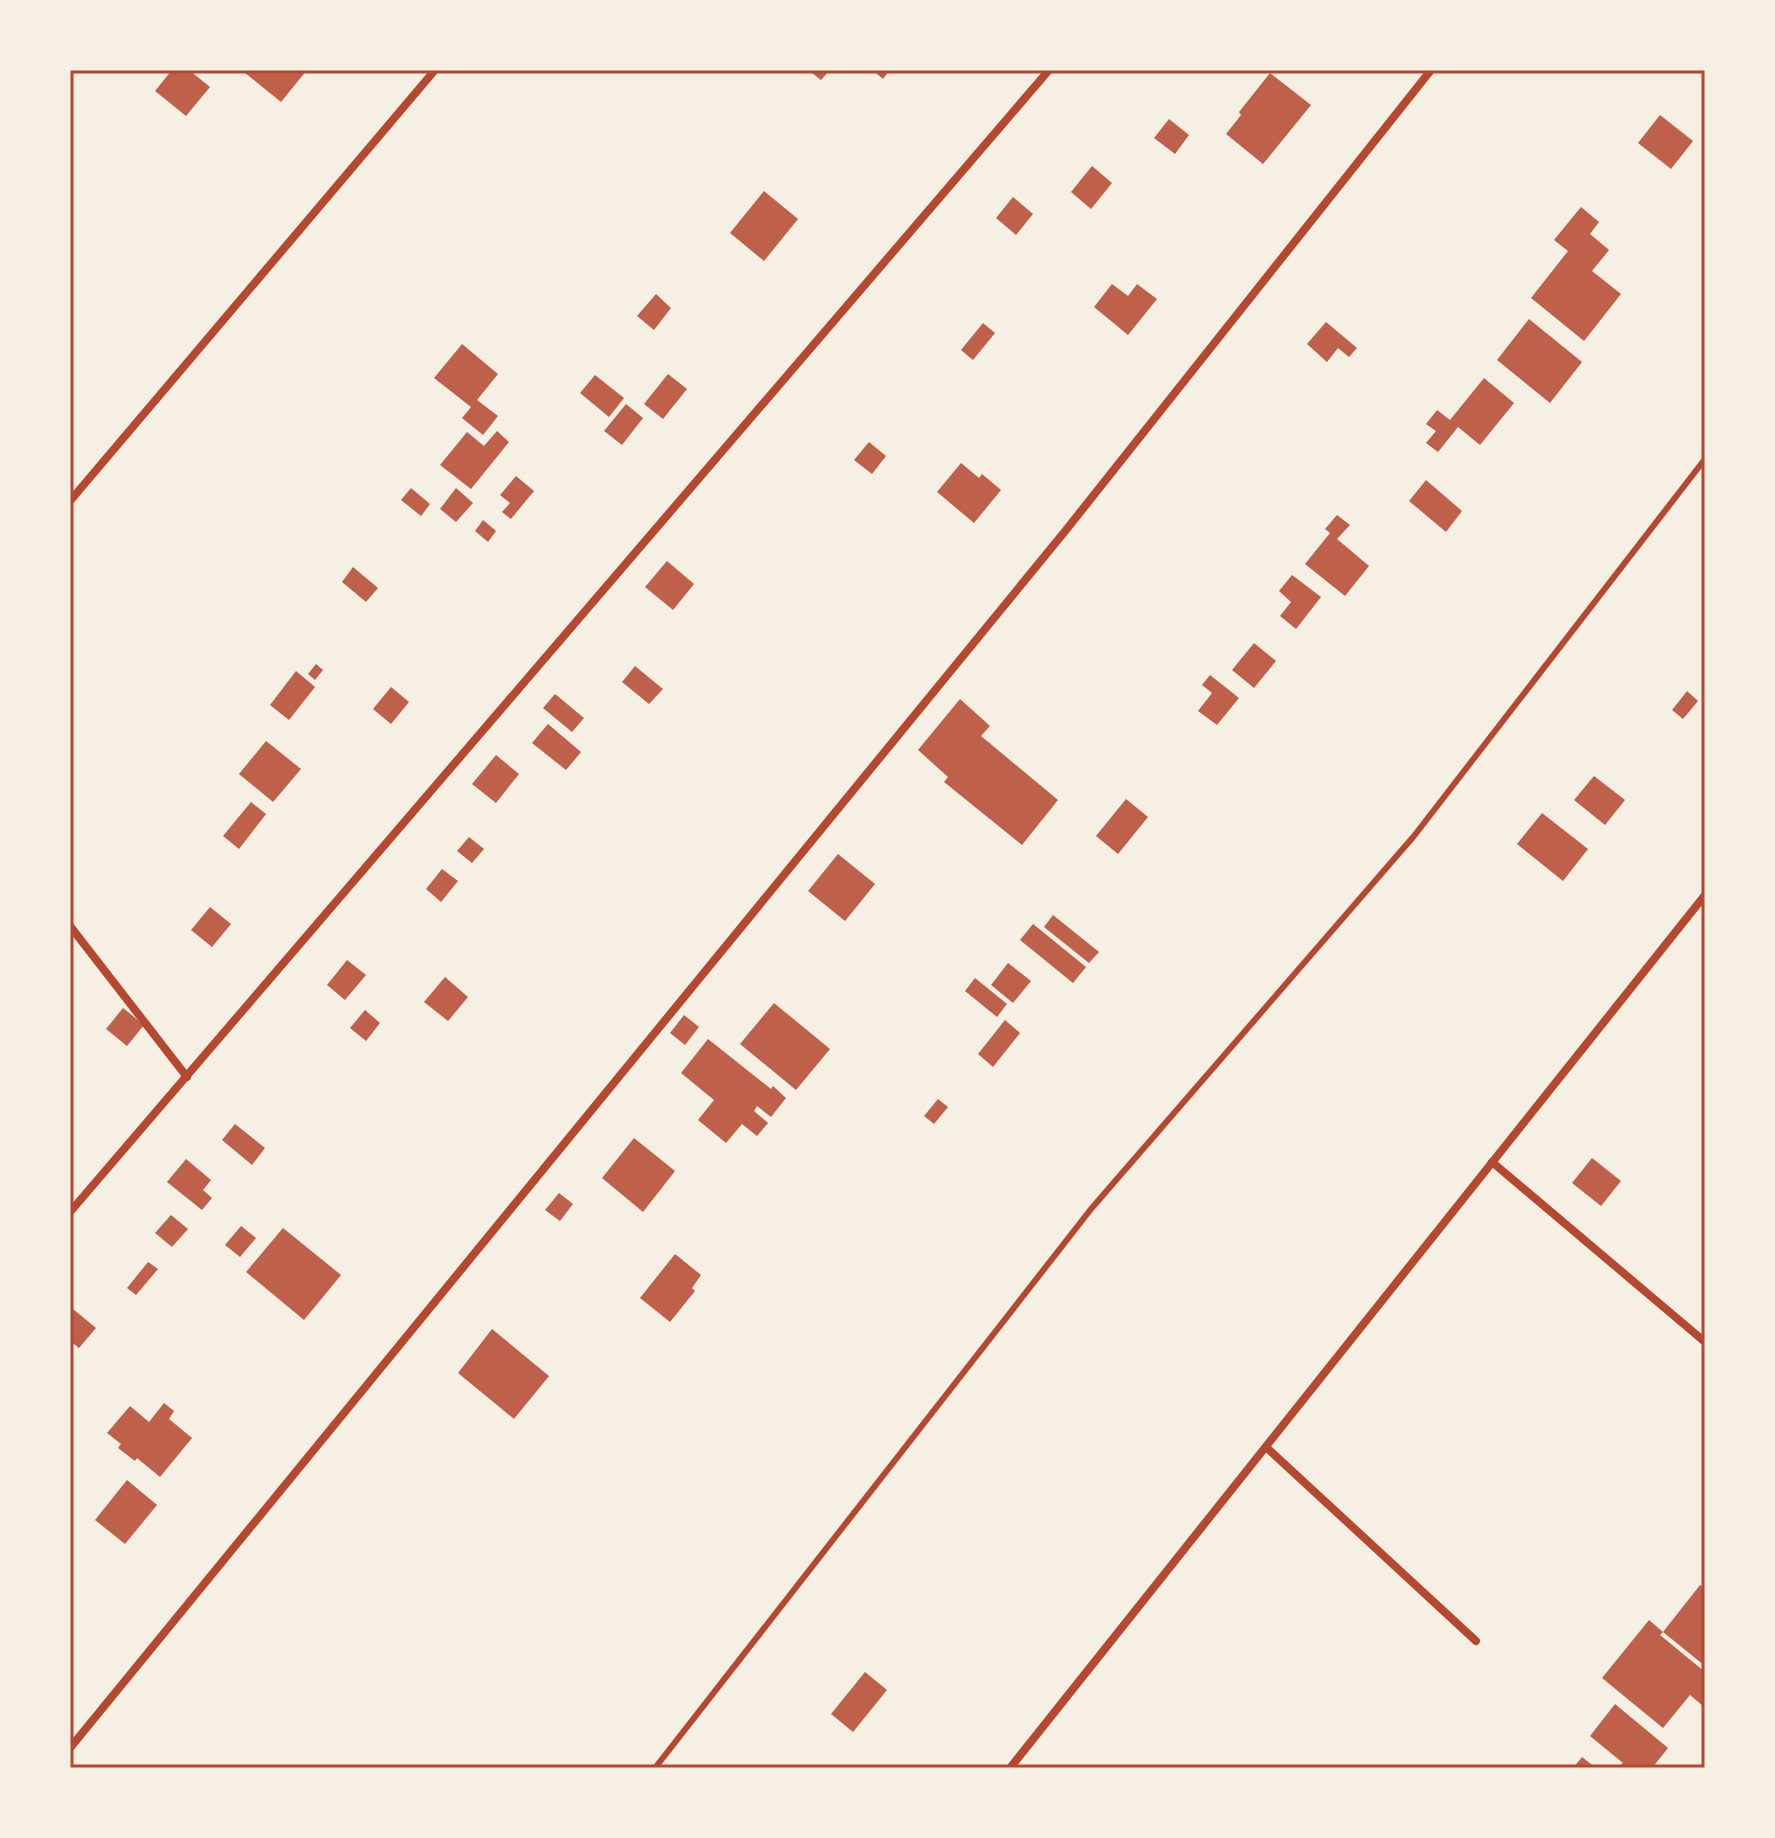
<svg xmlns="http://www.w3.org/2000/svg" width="1775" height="1838" font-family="Barlow,sans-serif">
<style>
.building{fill:#bf614a}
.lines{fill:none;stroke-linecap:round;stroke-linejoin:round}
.service{stroke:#b5482f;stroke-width:6}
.minor{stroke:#b5482f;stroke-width:8}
.neatline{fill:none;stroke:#b5482f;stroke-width:3}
</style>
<rect width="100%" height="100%" fill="#f6efe4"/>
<g class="building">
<path d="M172,70H189L210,87L186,116L155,91Z"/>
<path d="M247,70H307L281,102L245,73Z"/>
<path d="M808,70H830L821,80Z"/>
<path d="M872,70H890L883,79Z"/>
<path d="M1270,73L1311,105L1263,164L1226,134L1241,115L1239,112Z"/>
<path d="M1660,115L1693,141L1671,169L1638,143Z"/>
<path d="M1169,119L1189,135L1175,154L1154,138Z"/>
<path d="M1092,166L1112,183L1091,209L1071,192Z"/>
<path d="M764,191L798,219L764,261L730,233Z"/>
<path d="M1013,197L1033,214L1016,235L996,218Z"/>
<path d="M1581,207L1599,222L1590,234L1609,250L1592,271L1621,294L1584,341L1531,298L1568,251L1554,240Z"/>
<path d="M1112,284L1128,296L1137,284L1157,299L1128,335L1094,307Z"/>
<path d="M656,294L671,308L654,330L637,316Z"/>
<path d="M1529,319L1582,362L1550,403L1497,360Z"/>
<path d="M1326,322L1357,348L1349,357L1338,348L1327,362L1307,344Z"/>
<path d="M983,323L995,333L973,360L961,350Z"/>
<path d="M462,344L498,374L477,400L498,416L483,435L462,418L471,407L434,378Z"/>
<path d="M668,374L687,389L663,419L644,404Z"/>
<path d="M595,375L624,398L609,417L580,393Z"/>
<path d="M1484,378L1514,403L1480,445L1458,427L1438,452L1426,443L1436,431L1426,424L1437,410L1450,420Z"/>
<path d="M626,404L643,418L622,445L604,431Z"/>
<path d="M497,431L509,442L471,489L440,465L467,432L484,446Z"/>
<path d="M869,442L886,456L872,474L854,460Z"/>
<path d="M961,463L979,478L982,474L1001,490L974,523L937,492Z"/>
<path d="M516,476L534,491L511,519L502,512L510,503L500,495Z"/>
<path d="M1426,480L1462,511L1446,532L1409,501Z"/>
<path d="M411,488L430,504L421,516L401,500Z"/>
<path d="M456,488L473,503L456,522L440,509Z"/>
<path d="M1337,515L1350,525L1337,539L1369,566L1345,596L1305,564L1330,533L1325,529Z"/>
<path d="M483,520L496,531L488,542L475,531Z"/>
<path d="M667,561L694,584L673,610L645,587Z"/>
<path d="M353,567L378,588L366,602L342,582Z"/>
<path d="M1292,575L1321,597L1296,629L1280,616L1291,602L1279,591Z"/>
<path d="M1254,643L1276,661L1254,688L1232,670Z"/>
<path d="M316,664L323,670L315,680L308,674Z"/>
<path d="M635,666L663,689L649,704L622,682Z"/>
<path d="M296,671L315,687L289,720L270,705Z"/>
<path d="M1210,675L1239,698L1217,725L1198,711L1212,693L1202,685Z"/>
<path d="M391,687L409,702L391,724L373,709Z"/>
<path d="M1687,691L1698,701L1683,719L1672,710Z"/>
<path d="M555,694L584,718L572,732L543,708Z"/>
<path d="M960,699L990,726L981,736L1058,800L1022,845L944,782L948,777L918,750Z"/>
<path d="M548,724L581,752L566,770L532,743Z"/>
<path d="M266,741L301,769L273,802L239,774Z"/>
<path d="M496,755L519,774L496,803L472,784Z"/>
<path d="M1594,776L1625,800L1605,825L1574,800Z"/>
<path d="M1126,799L1148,817L1118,854L1096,836Z"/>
<path d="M251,802L266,814L239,849L223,836Z"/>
<path d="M1542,813L1588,849L1563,881L1517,844Z"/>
<path d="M469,837L484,849L472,863L457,851Z"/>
<path d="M838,854L875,884L845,921L808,891Z"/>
<path d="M442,869L458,881L441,902L426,889Z"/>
<path d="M210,907L231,924L212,947L191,930Z"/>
<path d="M1053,915L1099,952L1089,963L1044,927Z"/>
<path d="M1033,924L1086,967L1073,983L1020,940Z"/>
<path d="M347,960L366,975L345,1000L327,985Z"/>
<path d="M1008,963L1031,981L1013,1003L991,985Z"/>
<path d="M445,977L468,997L448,1021L424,1002Z"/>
<path d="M975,978L1007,1004L997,1017L965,991Z"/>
<path d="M774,1003L830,1049L796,1090L740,1044Z"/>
<path d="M123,1008L144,1025L127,1046L106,1029Z"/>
<path d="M365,1010L380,1023L366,1041L350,1028Z"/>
<path d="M684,1015L699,1027L685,1045L670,1033Z"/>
<path d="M1005,1020L1020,1033L993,1067L978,1054Z"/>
<path d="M708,1039L771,1089L773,1086L786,1098L771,1117L757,1106L754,1111L768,1123L757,1136L742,1124L726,1143L698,1120L714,1100L681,1073Z"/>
<path d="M938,1099L948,1107L934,1124L924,1116Z"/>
<path d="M235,1124L265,1148L252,1165L222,1140Z"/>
<path d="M634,1138L675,1171L643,1212L602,1178Z"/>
<path d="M1592,1158L1621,1181L1601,1206L1572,1183Z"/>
<path d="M186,1159L211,1180L203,1190L212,1198L202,1210L167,1182Z"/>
<path d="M559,1193L573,1204L560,1221L545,1210Z"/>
<path d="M171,1215L188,1229L172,1247L155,1233Z"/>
<path d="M241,1226L256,1238L240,1257L225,1245Z"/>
<path d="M283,1228L341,1275L304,1320L246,1272Z"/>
<path d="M675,1254L701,1275L692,1288L695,1291L670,1322L640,1298Z"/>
<path d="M148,1262L158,1269L136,1295L127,1288Z"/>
<path d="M73,1309L96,1328L79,1348L70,1341V1312Z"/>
<path d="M492,1329L549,1376L514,1419L458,1373Z"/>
<path d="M164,1403L174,1411L169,1419L192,1438L160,1477L137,1458L135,1461L118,1448L121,1444L107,1433L130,1406L149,1422Z"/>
<path d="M127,1480L157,1505L125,1544L95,1520Z"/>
<path d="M1700,1585L1705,1589V1666L1663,1632L1660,1635L1705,1672V1703L1703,1706L1690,1695L1663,1728L1602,1678L1649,1620L1663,1632Z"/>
<path d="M865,1672L887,1690L853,1732L831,1714Z"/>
<path d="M1615,1704L1668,1748L1652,1768H1626L1621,1764L1623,1763L1590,1736Z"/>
<path d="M1582,1757L1596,1768H1573Z"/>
</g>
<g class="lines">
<path class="service" d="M655,1768L1091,1209L1414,836L1705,459"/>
<g class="minor">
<path d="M70,501L435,70"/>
<path d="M70,926L187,1077"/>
<path d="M1492,1162L1705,1342"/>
<path d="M70,1212L1049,70"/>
<path d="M1266,1447L1476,1641"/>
<path d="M70,1748L1066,530L1431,70"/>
<path d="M1010,1768L1705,895"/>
</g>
</g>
<rect width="1775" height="1838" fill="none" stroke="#f6efe4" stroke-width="144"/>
<rect x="72" y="72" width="1631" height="1694" class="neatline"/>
</svg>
